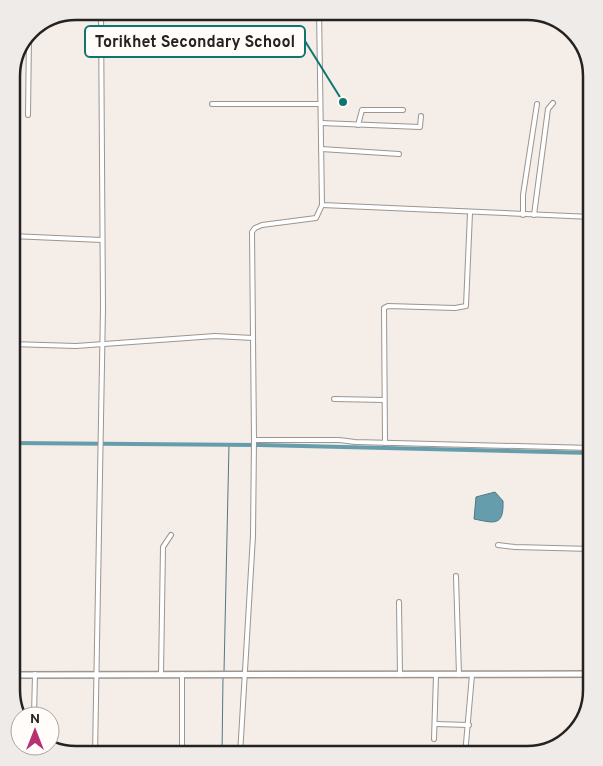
<svg xmlns="http://www.w3.org/2000/svg" width="603" height="766" font-family="Overpass,sans-serif">
<style>
.water{fill:#659dad;stroke:#527883}
.lines{fill:none;stroke-linecap:round;stroke-linejoin:round}
.stream{stroke:#527883;stroke-width:1}
.canal{stroke:#659dad;stroke-width:4}
.minor-casing{stroke:#9c9590;stroke-width:6}
.tertiary-casing{stroke:#9c9590;stroke-width:8}
.minor{stroke:#fff;stroke-width:4}
.tertiary{stroke:#fff;stroke-width:5}
.rim{fill:none;stroke:#252321;stroke-width:2.5}
.leader{fill:none;stroke:#0f766e;stroke-width:2}
.callout-dot{fill:#0f766e;stroke:#fffcf9;stroke-width:2}
.callout{fill:#fffcf9;stroke:#0f766e;stroke-width:2}
.callout-label{font-size:16px;text-anchor:middle;font-weight:bold;fill:#252321}
</style>
<rect width="100%" height="100%" fill="#f5ede8"/>
<path class="water" d="M495,492L503,501C504,527 494,523 474,519L476,497Z"/>
<g class="lines">
<g class="stream">
<path d="M224,672L229,445"/>
<path d="M222,755L223,677"/>
</g>
<path class="canal" d="M11,443L260,445L592,453"/>
<defs>
<g id="minor">
<path d="M319,11L322,205L592,217"/>
<path d="M70,14L101,16H547"/>
<path d="M212,104H320"/>
<path d="M28,115L29,35"/>
<path d="M321,123L420,127L421,116"/>
<path d="M358,125L362,110H403"/>
<path d="M321,149L399,154"/>
<path d="M523,215V195L537,104"/>
<path d="M534,215L548,109L553,103"/>
<path d="M11,236L102,240"/>
<path d="M11,344L76,346L215,336L253,338"/>
<path d="M334,399L384,400"/>
<path d="M254,440H339L355,442L592,448"/>
<path d="M385,443L384,308L388,306L455,308L466,306L470,213"/>
<path d="M498,545L515,547L592,549"/>
<path d="M456,576L459,675"/>
<path d="M399,602L400,675"/>
<path d="M161,674L163,547L171,535"/>
<path d="M182,674V755"/>
<path d="M34,716L35,674"/>
<path d="M435,724L469,725"/>
<path d="M434,739L436,675"/>
<path d="M448,750H466"/>
<path d="M95,755L103,308L101,11"/>
<path d="M240,755L253,536L254,440L252,232L255,228L262,225L316,218L322,205"/>
<path d="M465,755L472,675"/>
</g>
<path id="tertiary" d="M11,675L592,674"/>
</defs>
<use href="#minor" class="minor-casing"/>
<use href="#tertiary" class="tertiary-casing"/>
<use href="#minor" class="minor"/>
<use href="#tertiary" class="tertiary"/>
</g>
<path d="M0 0H603V766H0ZM76 20H527A56 56 0 0 1 583 76V690A56 56 0 0 1 527 746H76A56 56 0 0 1 20 690V76A56 56 0 0 1 76 20Z" fill="#eeebe8" fill-rule="evenodd"/>
<path class="rim" d="M76 20H527A56 56 0 0 1 583 76V690A56 56 0 0 1 527 746H76A56 56 0 0 1 20 690V76A56 56 0 0 1 76 20Z"/>
<path class="leader" d="M343 102L305 41"/>
<circle class="callout-dot" cx="343" cy="102" r="5"/>
<rect class="callout" x="85" y="26" width="220" height="31" rx="5"/>
<g class="callout-label">
<text x="195" y="47">Torikhet Secondary School</text>
</g>
<g transform="translate(35 731)"><circle r="24" fill="#fffcf9" stroke="#a8a5a3"/>
<path d="M0-4L9 19L0 12L-9 19Z" fill="#b63072"/>
<text y="-8" font-size="14" font-weight="bold" text-anchor="middle" fill="#252321">N</text>
</g>
</svg>
